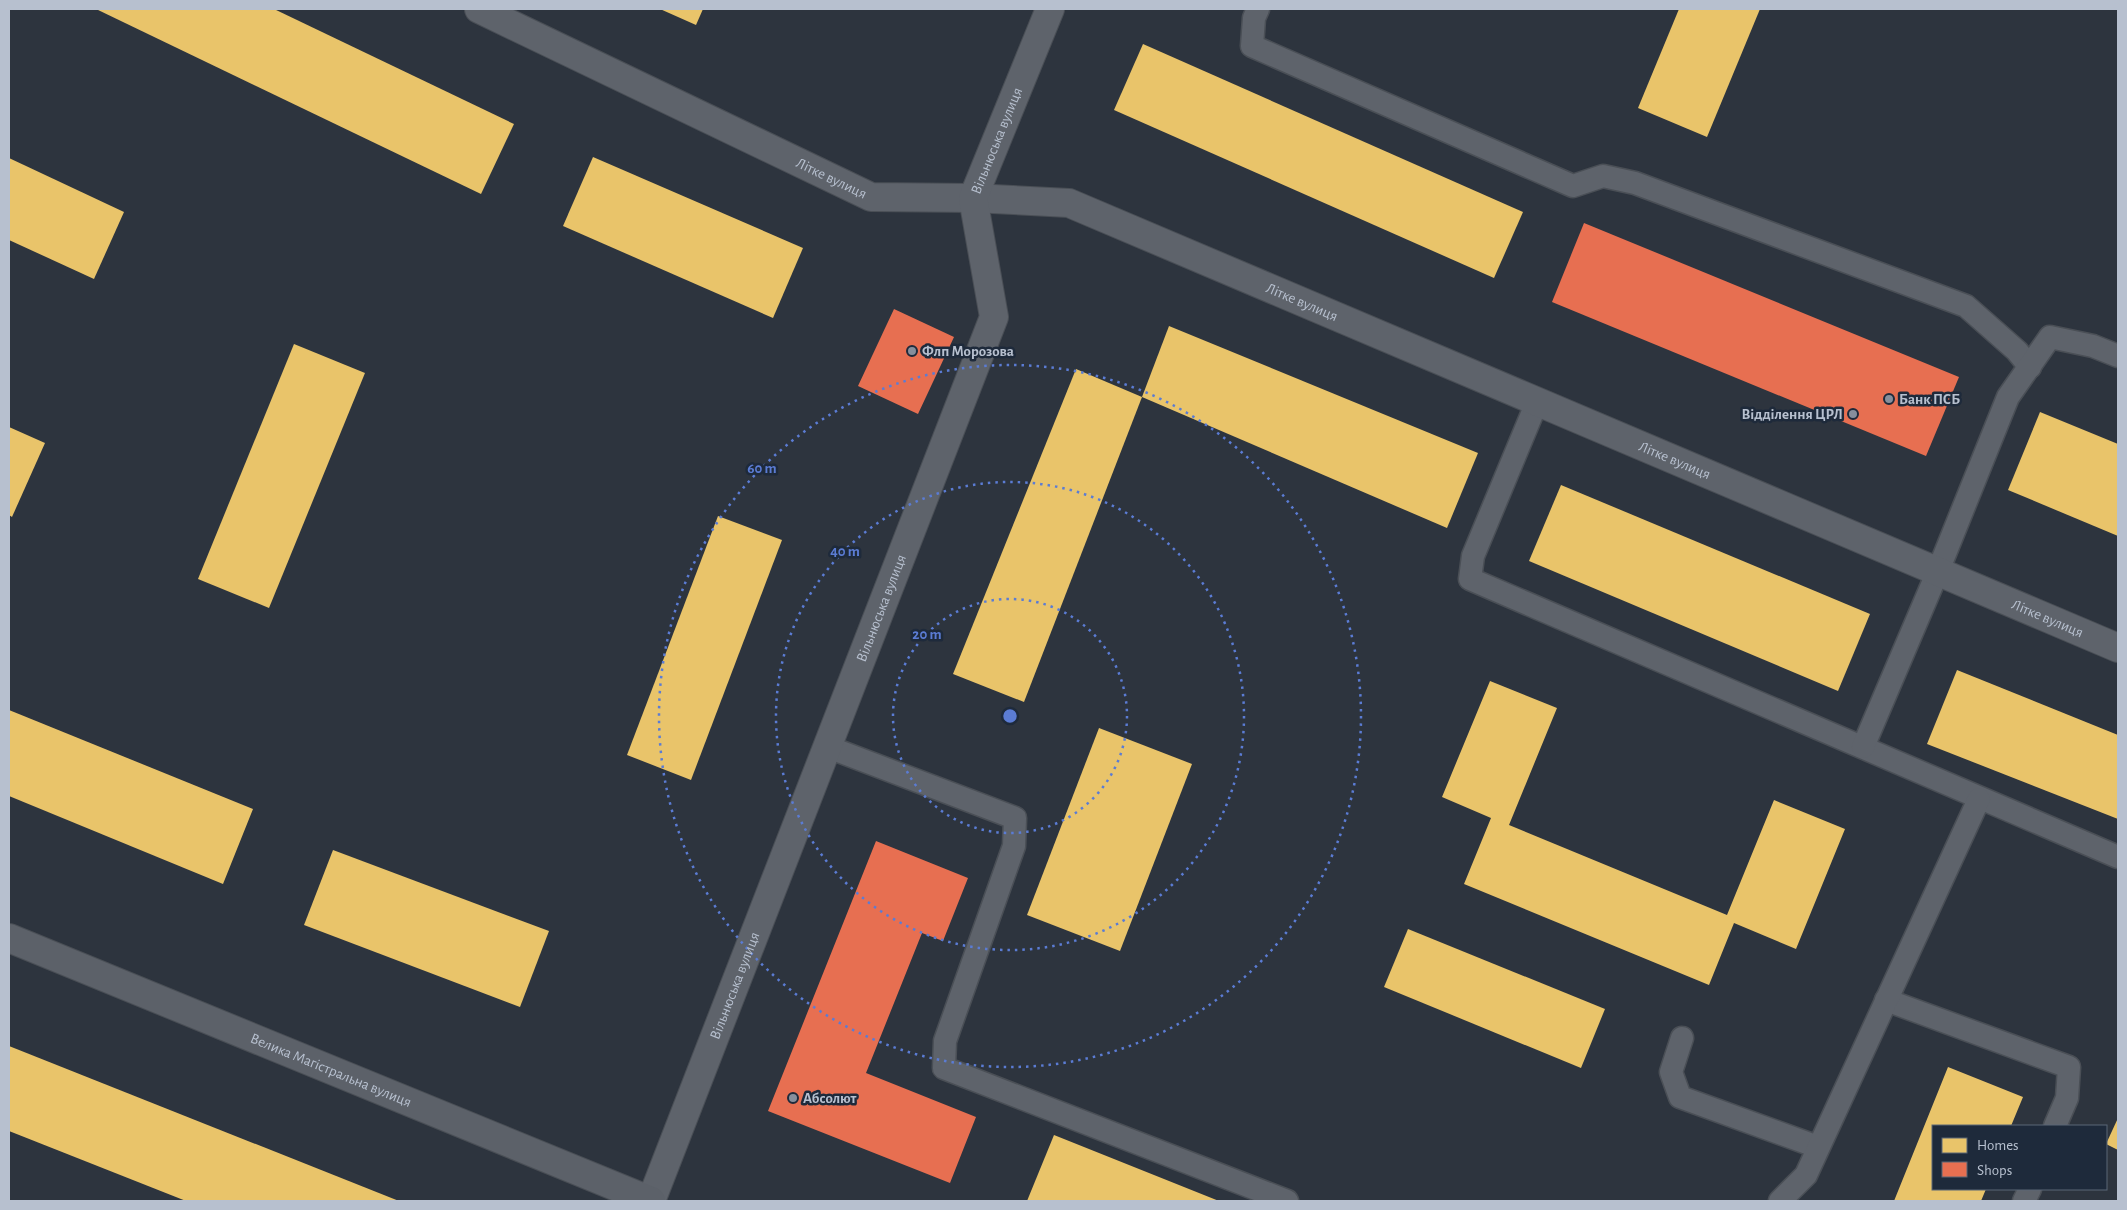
<svg xmlns="http://www.w3.org/2000/svg" width="2127" height="1210" font-family="'Alegreya Sans',sans-serif">
<style>
.homes{fill:#e9c46a}
.shops{fill:#e76f51}
.lines{fill:none;stroke-linecap:round;stroke-linejoin:round}
.lane-casing{stroke:#4a4f56;stroke-width:25}
.street-casing{stroke:#4a4f56;stroke-width:30}
.secondary-casing{stroke:#4a4f56;stroke-width:30}
.lane{stroke:#5e636b;stroke-width:22}
.street{stroke:#5e636b;stroke-width:28}
.secondary{stroke:#5c6169;stroke-width:28}
.ring{fill:none;stroke:#5b7cd4;stroke-width:2.5;stroke-dasharray:2.5 5}
.poi-dot{fill:#878f9c;stroke:#1e2a3b;stroke-width:2}
.labels{text-anchor:middle;stroke-width:5;stroke-linejoin:round;paint-order:stroke}
.street-label{font-size:15px;fill:#b7c0cf;stroke:#1e2a3b}
.poi-label{font-size:15px;font-weight:bold;fill:#b7c0cf;stroke:#1e2a3b;text-anchor:start}
.centre{fill:#5b7cd4;stroke:#1e2a3b;stroke-width:2.5}
.ring-label{font-size:15px;text-anchor:middle;font-weight:bold;fill:#5b7cd4;stroke:#1e2a3b;stroke-width:5;stroke-linejoin:round;paint-order:stroke}
</style>
<rect width="100%" height="100%" fill="#2d343e"/>
<g class="homes">
<path d="M96,9H274L514,124L481,194Z"/>
<path d="M660,9H703L696,25Z"/>
<path d="M1679,9H1760L1707,137L1638,108Z"/>
<path d="M1143,44L1523,212L1494,278L1114,110Z"/>
<path d="M593,157L803,248L773,318L563,226Z"/>
<path d="M9,158L124,212L94,279L9,240Z"/>
<path d="M1169,326L1478,453L1447,528L1142,397Z"/>
<path d="M294,344L365,373L269,608L198,579Z"/>
<path d="M1076,369L1142,397L1024,702L953,674Z"/>
<path d="M2040,412L2118,444V536L2008,490Z"/>
<path d="M9,427L45,443L12,517L9,515Z"/>
<path d="M1561,485L1870,614L1838,691L1529,561Z"/>
<path d="M718,516L782,540L691,780L627,755Z"/>
<path d="M1957,670L2118,735V819L1927,744Z"/>
<path d="M1490,681L1557,708L1509,825L1727,915L1774,800L1845,829L1796,949L1734,923L1709,985L1464,884L1491,818L1442,797Z"/>
<path d="M9,710L253,809L223,884L9,796Z"/>
<path d="M1099,728L1192,764L1120,951L1027,915Z"/>
<path d="M333,850L549,931L520,1007L304,925Z"/>
<path d="M1408,929L1605,1009L1581,1068L1384,987Z"/>
<path d="M9,1046L399,1201H186L9,1131Z"/>
<path d="M1948,1067L2023,1097L2011,1126H1933V1189H1986L1981,1201H1894Z"/>
<path d="M2118,1118V1150L2106,1144Z"/>
<path d="M1054,1135L1219,1201H1027Z"/>
</g>
<g class="shops">
<path d="M1584,223L1959,377L1926,456L1552,302Z"/>
<path d="M894,309L954,337L918,414L858,386Z"/>
<path d="M876,841L968,878L943,941L922,933L866,1073L976,1117L950,1183L768,1111Z"/>
</g>
<g class="lines">
<defs>
<g id="lane">
<path d="M1258,9L1254,18L1252,46L1573,186L1603,176L1635,183L1966,306L2017,351L2030,367"/>
<path d="M1537,402L1473,556L1470,579L2118,857"/>
<path d="M828,747L1015,818L1014,846L945,1041L944,1068L1287,1201"/>
<path d="M1863,747L1938,571L2008,397L2050,337L2093,346L2118,356"/>
<path d="M1886,1000L2069,1067L2067,1098L2055,1126"/>
<path d="M1682,1038L1671,1072L1680,1097L1818,1147"/>
<path d="M1780,1201L1806,1175L1979,799"/>
<path d="M2024,1201L2030,1189"/>
</g>
<g id="street">
<path id="s1" d="M479,9L871,197L973,198L1069,203L2118,648"/>
<path id="s2" d="M651,1201L994,317L973,198L1050,9"/>
</g>
<g id="secondary">
<path id="s3" d="M9,938L651,1201"/>
</g>
</defs>
<use href="#lane" class="lane-casing"/>
<use href="#street" class="street-casing"/>
<use href="#secondary" class="secondary-casing"/>
<use href="#lane" class="lane"/>
<use href="#street" class="street"/>
<use href="#secondary" class="secondary"/>
</g>
<g class="ring">
<circle cx="1010" cy="716" r="117"/>
<circle cx="1010" cy="716" r="234"/>
<circle cx="1010" cy="716" r="351"/>
</g>
<g class="poi-dot">
<circle cx="912" cy="351" r="5"/>
<circle cx="1889" cy="399" r="5"/>
<circle cx="1853" cy="414" r="5"/>
<circle cx="793" cy="1098" r="5"/>
</g>
<g class="labels">
<g class="street-label">
<text dy="5" stroke="none"><textPath href="#s2" startOffset="1131">Вільнюська вулиця</textPath></text>
<text dy="5" stroke="none"><textPath href="#s1" startOffset="391">Літке вулиця</textPath></text>
<text dy="5" stroke="none"><textPath href="#s1" startOffset="886">Літке вулиця</textPath></text>
<text dy="5" stroke="none"><textPath href="#s1" startOffset="1291">Літке вулиця</textPath></text>
<text dy="5" stroke="none"><textPath href="#s2" startOffset="636">Вільнюська вулиця</textPath></text>
<text dy="5" stroke="none"><textPath href="#s1" startOffset="1696">Літке вулиця</textPath></text>
<text dy="5" stroke="none"><textPath href="#s2" startOffset="231">Вільнюська вулиця</textPath></text>
<text dy="5" stroke="none"><textPath href="#s3" startOffset="348">Велика Магістральна вулиця</textPath></text>
</g>
<g class="poi-label">
<text x="922" y="356">Флп Морозова</text>
<text x="1899" y="404">Банк ПСБ</text>
<text x="1843" y="419" text-anchor="end">Відділення ЦРЛ</text>
<text x="803" y="1103">Абсолют</text>
</g>
</g>
<circle cx="1010" cy="716" r="8" class="centre"/>
<g class="ring-label">
<text x="762" y="473">60 m</text>
<text x="845" y="556">40 m</text>
<text x="927" y="639">20 m</text>
</g>
<rect width="2127" height="1210" fill="none" stroke="#b7c0cf" stroke-width="20"/>
<rect x="1932" y="1125" width="175" height="65" fill="#1e2a3b" stroke="#5b6676"/>
<rect x="1942" y="1138" width="25" height="15" fill="#e9c46a" stroke="#5b6676"/>
<text x="1977" y="1150" font-size="15" fill="#b7c0cf">Homes</text>
<rect x="1942" y="1162" width="25" height="15" fill="#e76f51" stroke="#5b6676"/>
<text x="1977" y="1175" font-size="15" fill="#b7c0cf">Shops</text>
</svg>
